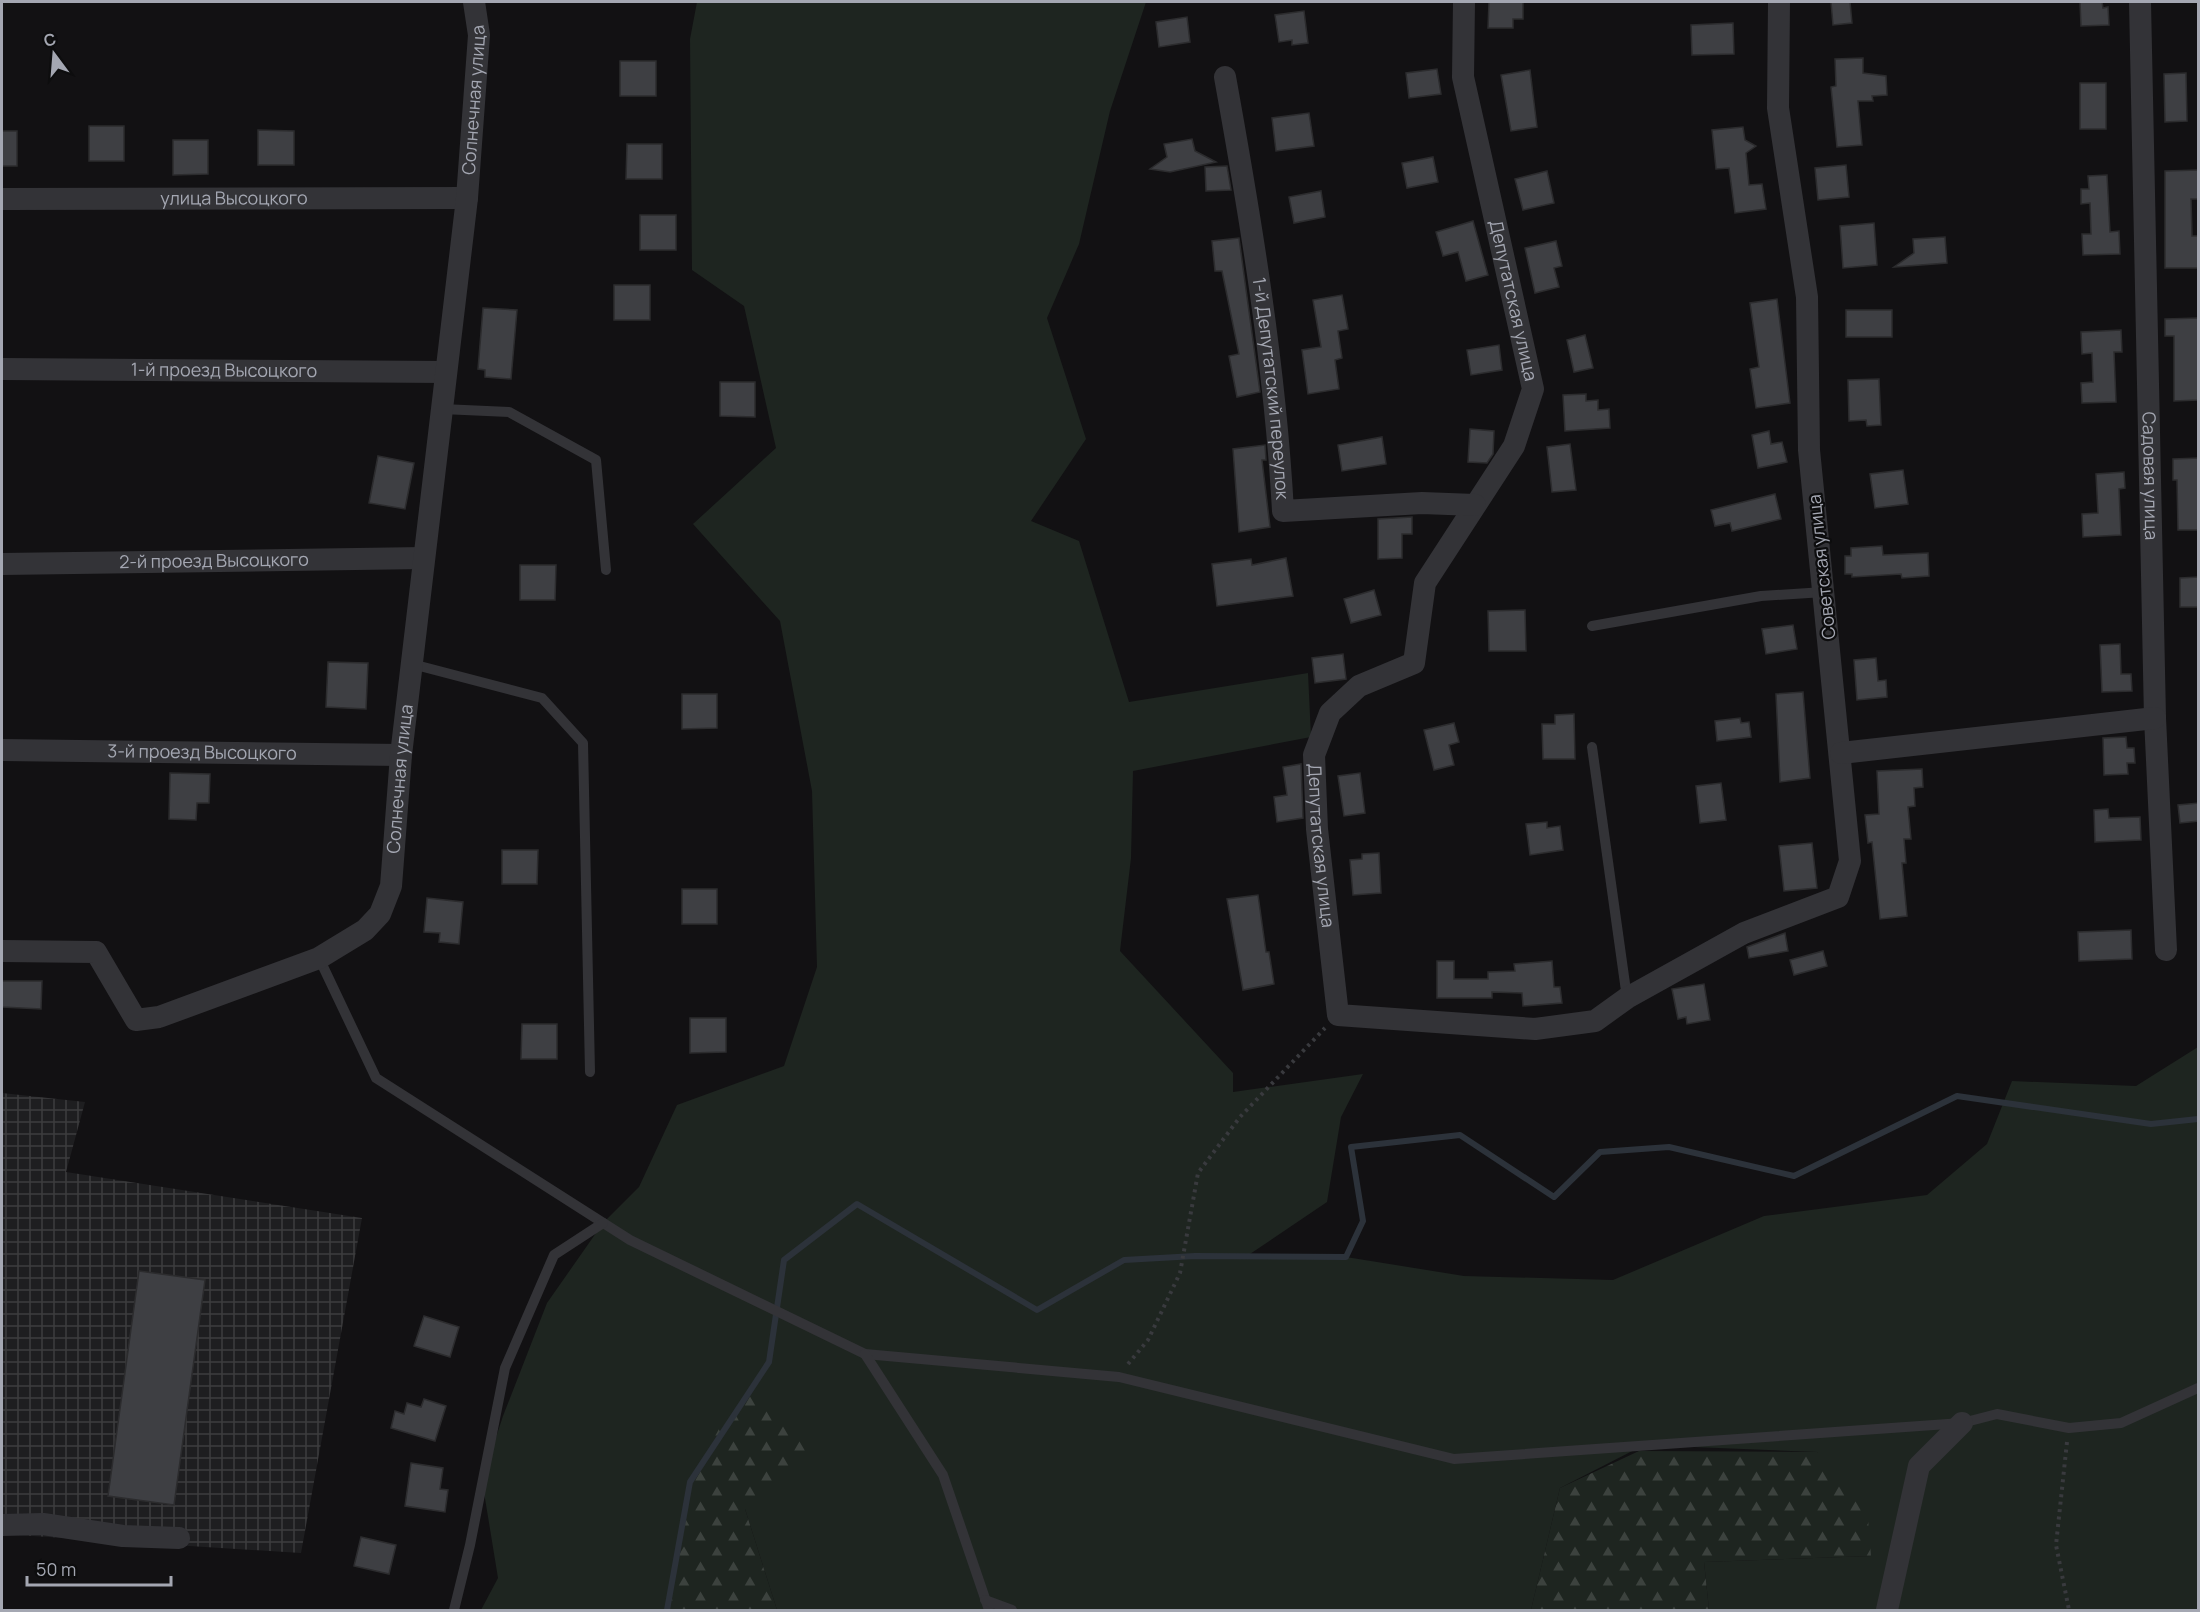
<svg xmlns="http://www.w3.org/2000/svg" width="2200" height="1612" font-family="Manrope,sans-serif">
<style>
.industrial{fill:url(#industrial-grid)}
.green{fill:#1e2520}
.forest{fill:url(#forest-firs)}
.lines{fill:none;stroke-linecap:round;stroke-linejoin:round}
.stream{stroke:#2c323a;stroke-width:6}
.building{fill:#3e3f43;stroke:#2c2c2e;stroke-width:1.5}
.path{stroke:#393a3e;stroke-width:4;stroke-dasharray:3 4.5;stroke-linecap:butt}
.service{stroke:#333337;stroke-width:10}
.minor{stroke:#333337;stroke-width:22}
.labels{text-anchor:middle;stroke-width:4.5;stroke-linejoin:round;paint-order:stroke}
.street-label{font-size:18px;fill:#a4a7b2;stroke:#0d0d0e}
</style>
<defs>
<pattern id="industrial-grid" width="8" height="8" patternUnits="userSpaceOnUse" patternTransform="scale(1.5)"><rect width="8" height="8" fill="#1e1e20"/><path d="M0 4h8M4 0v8" fill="none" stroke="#3c3c3e"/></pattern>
<pattern id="forest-firs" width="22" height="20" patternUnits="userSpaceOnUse" patternTransform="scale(1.5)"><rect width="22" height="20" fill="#1e2520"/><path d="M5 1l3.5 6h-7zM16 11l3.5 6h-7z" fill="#3c423e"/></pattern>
</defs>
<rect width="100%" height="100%" fill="#121113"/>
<path class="industrial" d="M2,1093L85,1102L66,1172L362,1218L301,1553L2,1534Z"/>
<path class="green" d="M697,2H1146L1110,111L1079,244L1047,318L1086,439L1031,521L1079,541L1129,702L1308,673L1311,737L1133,771L1131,858L1120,951L1233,1073V1092L1363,1074L1341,1117L1327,1202L1247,1256L1346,1257L1464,1276L1613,1280L1764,1216L1927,1195L1987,1144L2012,1081L2136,1086L2198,1047V1610H1709L1704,1562L1871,1556L1817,1452L1644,1445L1560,1488L1531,1610H777L745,1509L690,1482L667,1610H481L498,1578L482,1480L503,1416L547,1303L603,1223L639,1187L677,1105L784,1066L817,967L812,791L780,621L693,524L776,448L744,306L692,270L690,39Z"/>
<g class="forest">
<path d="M743,1385L818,1452L745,1509L777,1610H667L690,1482Z"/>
<path d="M1639,1451L1817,1452L1867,1506L1871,1556L1704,1562L1709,1610H1531L1560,1488Z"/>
</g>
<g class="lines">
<path class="stream" d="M667,1610L690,1482L769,1362L784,1260L857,1204L1037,1310L1124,1260L1195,1256L1346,1257L1363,1221L1351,1147L1460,1135L1554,1197L1600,1152L1669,1147L1794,1176L1957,1096L2151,1124L2198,1119"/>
</g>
<g class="building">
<path d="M1489,2H1523V19H1513V28H1488Z"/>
<path d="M1831,2H1850L1852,23L1833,25Z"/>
<path d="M2080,2H2102L2103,8L2108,7L2109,25L2081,26Z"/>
<path d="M1304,11L1308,43L1292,45V40L1279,42L1275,15Z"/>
<path d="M1187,17L1190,42L1159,47L1156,22Z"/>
<path d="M1733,23L1734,54L1692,55L1691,25Z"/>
<path d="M1863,58V73L1886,76L1887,95L1872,96L1873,101H1858L1862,145L1837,147L1831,87L1836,86L1835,59Z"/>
<rect x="620" y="61" width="36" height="35"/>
<path d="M1437,69L1441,94L1409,98L1406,73Z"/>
<path d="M1530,70L1537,127L1511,131L1501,75Z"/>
<path d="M2186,73L2187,121L2165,122L2164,74Z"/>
<rect x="2080" y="83" width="26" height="46"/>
<path d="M1309,113L1314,146L1276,151L1272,118Z"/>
<rect x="89" y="126" width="35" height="35"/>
<path d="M1743,127L1745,140L1756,146L1746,153L1749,185L1762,184L1766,209L1735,213L1729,168L1716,169L1712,130Z"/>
<path d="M258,130L294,131V165H258Z"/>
<rect x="2" y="131" width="15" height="35"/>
<path d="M1192,139L1195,151L1216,162L1170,172L1150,169L1167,157L1164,144Z"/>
<path d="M173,140H208V174L173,175Z"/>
<path d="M627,144H662V179H626Z"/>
<path d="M1433,157L1438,182L1407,188L1402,163Z"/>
<path d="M1846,165L1849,197L1818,200L1815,168Z"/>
<path d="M1227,166L1231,190L1206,191L1205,167Z"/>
<path d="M2199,170V199H2191L2192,236H2199V268H2165V171Z"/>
<path d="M1547,171L1554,203L1523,210L1515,179Z"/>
<path d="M2107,175L2110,232L2119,231L2120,254L2083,255L2082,234H2091L2090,203L2081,204V189H2089L2088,176Z"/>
<path d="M1321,191L1325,217L1294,223L1289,197Z"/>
<rect x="640" y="215" width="36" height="35"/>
<path d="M1473,221L1488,275L1466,281L1458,252L1443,256L1436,232Z"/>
<path d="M1874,223L1877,265L1843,268L1840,226Z"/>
<path d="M1945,237L1947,263L1894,267L1914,253L1913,239Z"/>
<path d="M1239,238L1260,392L1237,397L1229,356L1239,354L1222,271H1215L1212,241Z"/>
<path d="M1556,241L1562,266L1554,268L1559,287L1535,293L1525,248Z"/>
<rect x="614" y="285" width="36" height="35"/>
<path d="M1342,295L1348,329L1338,331L1342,358L1335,360L1339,389L1308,394L1302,350L1321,347L1313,300Z"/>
<path d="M1777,299L1790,403L1756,408L1750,369L1759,367L1750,303Z"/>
<path d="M483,308L517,310L511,379L485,377V370L478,369Z"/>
<rect x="1846" y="310" width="46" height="27"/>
<path d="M2199,318V400L2174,401V336H2165V319Z"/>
<path d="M2121,330L2122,352H2114L2116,402L2082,403L2081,383L2093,382L2092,353L2082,354L2081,332Z"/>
<path d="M1585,335L1593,368L1574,372L1567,340Z"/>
<path d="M1499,345L1502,370L1471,375L1467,350Z"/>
<path d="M1879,379L1881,425L1867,426L1866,420L1849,421L1848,380Z"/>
<path d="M720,382H755V417L720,416Z"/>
<path d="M1586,394V401L1598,400V410L1609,409L1610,428L1565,431L1563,395Z"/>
<path d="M1470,429L1494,431L1493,454L1487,463L1468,462Z"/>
<path d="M1769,431L1771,444L1782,442L1787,462L1758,468L1752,435Z"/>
<path d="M1382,437L1386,464L1342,471L1338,445Z"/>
<path d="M1570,444L1576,490L1552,492L1547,447Z"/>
<path d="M1265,445L1266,460H1262L1270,527L1239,532L1233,449Z"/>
<path d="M378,456L414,463L405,509L369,503Z"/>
<path d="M2199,458V530H2178L2177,480H2173V459Z"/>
<path d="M1903,470L1908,504L1875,508L1870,474Z"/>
<path d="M2124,472L2125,488L2119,489L2121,535L2083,537L2082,514L2098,513L2096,474Z"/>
<path d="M1775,494L1781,519L1732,531L1730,523L1715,526L1711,510Z"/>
<path d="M1412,517V534H1402V558L1378,559V519Z"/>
<path d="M1882,546L1883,555L1928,553L1929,576L1902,578L1901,574L1852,577V574H1845V556H1851V548Z"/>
<path d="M1286,558L1293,596L1217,606L1212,564L1251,559L1252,565Z"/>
<path d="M520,565H556L555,600H520Z"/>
<path d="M2199,577V607H2180V578Z"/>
<path d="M1374,590L1381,615L1351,623L1344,599Z"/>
<path d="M1525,610L1526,651H1489L1488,611Z"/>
<path d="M1793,625L1797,649L1766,654L1762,629Z"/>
<path d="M2120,644L2121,674H2131L2132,691L2102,692L2100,645Z"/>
<path d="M1343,654L1346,679L1315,683L1312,658Z"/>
<path d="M1876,658L1878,681L1886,680L1887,697L1857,700L1854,660Z"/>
<path d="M328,662L368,663L366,709L326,707Z"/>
<path d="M1803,692L1810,778L1780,782L1776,694Z"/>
<path d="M682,694H717V728L682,729Z"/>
<path d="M1574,714L1575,759H1543L1542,724H1555V715Z"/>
<path d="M1740,718L1741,723L1749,722L1751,737L1717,741L1715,721Z"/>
<path d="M1454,723L1459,742L1449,745L1454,765L1434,770L1424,730Z"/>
<path d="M2126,737L2127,748H2134L2135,763H2127L2128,774L2104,775L2103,738Z"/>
<path d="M1301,764L1303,818L1277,822L1274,797L1287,795L1283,767Z"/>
<path d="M1922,769L1923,787L1914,788L1915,806L1908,807L1911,839H1904L1906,863H1902L1907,916L1880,919L1872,842L1868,843L1865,815L1879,814L1877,771Z"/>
<path d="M170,773L210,774L209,803H197L196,820L169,819Z"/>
<path d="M1360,773L1365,813L1344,816L1338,776Z"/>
<path d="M1721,783L1726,820L1700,823L1696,786Z"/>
<path d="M2199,803V821L2180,823L2178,805Z"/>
<path d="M2108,809L2109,818L2140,817L2141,840L2095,842L2094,810Z"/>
<path d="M1547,822V828L1560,826L1563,850L1530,855L1526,824Z"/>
<path d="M1812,843L1817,888L1784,891L1779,846Z"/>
<path d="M502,850H538L537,884H502Z"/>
<path d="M1379,853L1381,893L1353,895L1350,860L1362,859V854Z"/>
<rect x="682" y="889" width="35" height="35"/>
<path d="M1258,895L1266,952H1269L1274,984L1243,990L1227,899Z"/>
<path d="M427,898L463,902L459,944L439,942L440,933L424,932Z"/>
<path d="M2131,930L2132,959L2079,961L2078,932Z"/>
<path d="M1785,933L1788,951L1749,958L1747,947Z"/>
<path d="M1823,951L1827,966L1794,975L1790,960Z"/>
<path d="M1437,961H1454V979H1488V972L1515,971L1514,964L1552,961L1554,987H1560L1562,1003L1523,1006L1522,993L1492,992V998H1437Z"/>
<path d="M2,981H42L41,1009L2,1007Z"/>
<path d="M1704,984L1710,1020L1687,1024L1686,1017L1678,1019L1672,989Z"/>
<path d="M690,1018H726V1052L690,1053Z"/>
<path d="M522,1024H557V1059H521Z"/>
<path d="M139,1271L205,1280L174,1505L108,1496Z"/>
<path d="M424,1316L459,1327L450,1357L414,1346Z"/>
<path d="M424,1399L446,1406L435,1441L391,1428L395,1411L404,1414L407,1403L421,1407Z"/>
<path d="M411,1463L443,1468L440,1489L448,1490L445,1512L405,1506Z"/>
<path d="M361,1537L396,1545L389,1574L354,1566Z"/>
</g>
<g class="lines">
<g class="path">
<path d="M1128,1364L1148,1340L1180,1273L1198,1173L1240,1117L1325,1028"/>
<path d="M2067,1442L2056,1545L2069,1610"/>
</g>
<g class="service">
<path d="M442,409L509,412L596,460L606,570"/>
<path d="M1592,626L1761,596L1824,592"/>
<path d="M412,664L542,698L583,743L590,1072"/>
<path d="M1592,747L1627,998"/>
<path d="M319,958L376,1078L630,1240L865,1354L1119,1377L1454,1459L1962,1423L1997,1414L2069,1428L2121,1423L2198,1388"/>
<path d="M865,1354L943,1475L989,1610"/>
<path d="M985,1600L1012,1610"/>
<path d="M454,1610L470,1545L505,1368L554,1255L603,1223"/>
</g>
<g class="minor">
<path id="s1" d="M1464,2L1463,77L1533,389L1514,446L1425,583L1414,663L1359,686L1330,713L1314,755L1317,829L1338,1015L1535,1029L1595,1021L1627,998L1744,933L1838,897L1850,861L1809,450L1807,297L1778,108L1779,2"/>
<path id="s2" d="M2140,2L2155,718L2166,950"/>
<path id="s3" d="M1225,77C1251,221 1275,365 1283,511L1422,503L1475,505"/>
<path id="s4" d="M2,199L467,198"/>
<path id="s5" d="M2,369L446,372"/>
<path id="s6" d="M2,564L424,558"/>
<path id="s7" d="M2,750L401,755"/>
<path d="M1841,753L2155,718"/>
<path id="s8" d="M2,951L96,952L136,1020L159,1017L319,958L365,930L380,914L391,886L401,755L467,198L479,35L474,2"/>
<path d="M2,1525L43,1524L123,1536L179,1538"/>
<path d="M1887,1610L1919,1466L1962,1423"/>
</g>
</g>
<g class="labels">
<g class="street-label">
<text dy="6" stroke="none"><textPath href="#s8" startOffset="1263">Солнечная улица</textPath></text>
<text dy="6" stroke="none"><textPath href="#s4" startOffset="232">улица Высоцкого</textPath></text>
<text dy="6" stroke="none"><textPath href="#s1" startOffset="304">Депутатская улица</textPath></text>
<text dy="6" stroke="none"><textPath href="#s5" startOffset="222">1-й проезд Высоцкого</textPath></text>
<text dy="6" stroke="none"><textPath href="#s3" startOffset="315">1-й Депутатский переулок</textPath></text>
<text dy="6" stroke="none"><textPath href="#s2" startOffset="474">Садовая улица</textPath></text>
<text dy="6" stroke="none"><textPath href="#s6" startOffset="212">2-й проезд Высоцкого</textPath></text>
<text transform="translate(1822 567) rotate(-96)" y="6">Советская улица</text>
<text dy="6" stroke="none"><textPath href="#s7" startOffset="200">3-й проезд Высоцкого</textPath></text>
<text dy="6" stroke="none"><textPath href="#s8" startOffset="580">Солнечная улица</textPath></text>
<text dy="6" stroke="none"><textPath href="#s1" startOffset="934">Депутатская улица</textPath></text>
</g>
</g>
<rect width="2200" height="1612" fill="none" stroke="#a4a7b2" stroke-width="6"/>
<g transform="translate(54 54) rotate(344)" stroke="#0d0d0e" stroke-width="4.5" paint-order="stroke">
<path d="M0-4.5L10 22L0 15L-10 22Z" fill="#a4a7b2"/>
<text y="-9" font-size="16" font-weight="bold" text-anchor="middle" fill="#a4a7b2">С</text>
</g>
<path d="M27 1576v9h144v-9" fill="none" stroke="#a4a7b2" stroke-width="3"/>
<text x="36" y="1576" font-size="18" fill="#a4a7b2" stroke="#0d0d0e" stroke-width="4.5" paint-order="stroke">50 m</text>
</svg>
